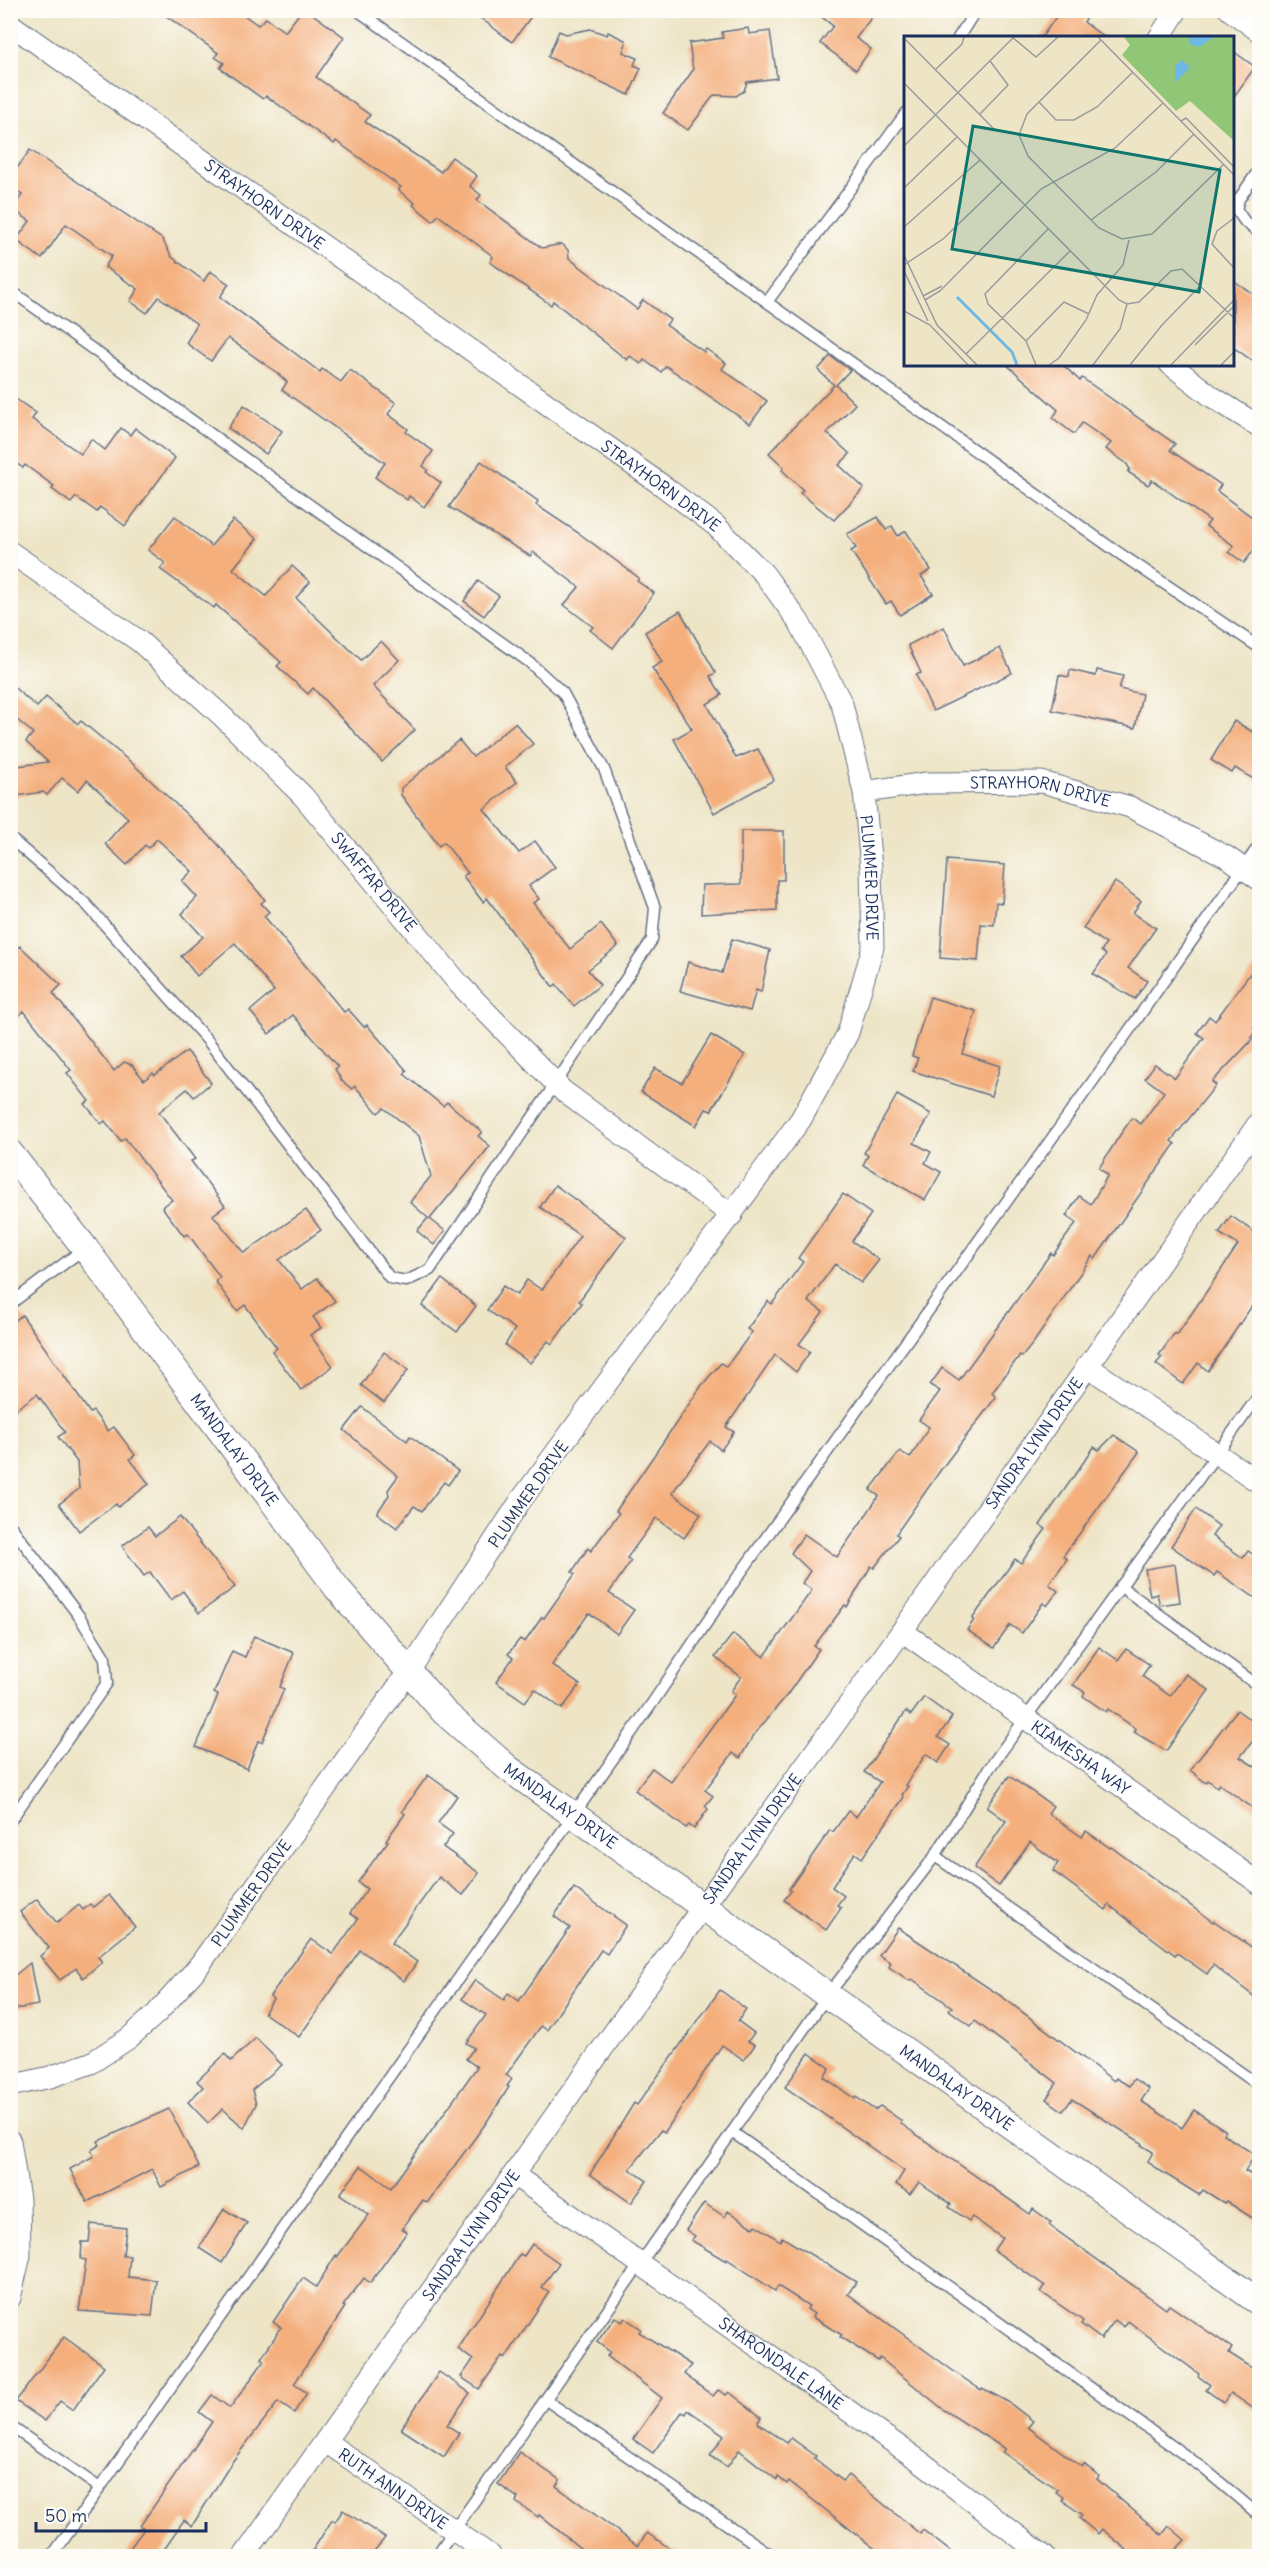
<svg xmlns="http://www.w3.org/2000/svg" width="1270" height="2567" font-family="Delius,sans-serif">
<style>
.building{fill:#f4af7d}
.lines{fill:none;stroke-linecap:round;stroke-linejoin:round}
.service-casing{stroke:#656f83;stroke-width:13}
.minor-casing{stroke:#656f83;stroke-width:23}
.tertiary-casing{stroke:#656f83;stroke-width:28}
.service{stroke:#fff;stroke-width:10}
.minor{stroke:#fff;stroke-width:21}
.tertiary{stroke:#fff;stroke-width:26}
.labels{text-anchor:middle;stroke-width:5;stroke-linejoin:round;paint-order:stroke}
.street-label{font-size:16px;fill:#1b2f5e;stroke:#fdfcf7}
.inset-river{fill:none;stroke:#6cb9e6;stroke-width:3}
.inset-road{fill:none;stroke:#9a9c9d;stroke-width:1.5}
.view{fill:#0f766e;fill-opacity:0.15;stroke:#0f766e;stroke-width:3}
.inset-edge{fill:none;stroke:#1b2f5e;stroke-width:3}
</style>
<rect width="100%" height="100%" fill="#fdfcf7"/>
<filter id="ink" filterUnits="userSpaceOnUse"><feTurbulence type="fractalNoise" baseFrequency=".0167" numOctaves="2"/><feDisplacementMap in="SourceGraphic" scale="12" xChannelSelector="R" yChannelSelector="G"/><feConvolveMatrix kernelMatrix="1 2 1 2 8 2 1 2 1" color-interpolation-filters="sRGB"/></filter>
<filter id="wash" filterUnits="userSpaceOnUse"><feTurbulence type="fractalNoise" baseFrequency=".008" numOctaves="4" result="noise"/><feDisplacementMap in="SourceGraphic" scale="24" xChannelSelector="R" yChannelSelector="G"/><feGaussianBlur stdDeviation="1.35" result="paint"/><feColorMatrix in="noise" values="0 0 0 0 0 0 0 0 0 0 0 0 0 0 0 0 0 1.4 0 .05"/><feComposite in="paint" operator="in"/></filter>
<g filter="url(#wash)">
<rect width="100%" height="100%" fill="#eee5c7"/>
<g id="blocks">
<g class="building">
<path d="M158,10H237L258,25L266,18L285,32L302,10H307L344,37L316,77L370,115L365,122L441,172L452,157L477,176L470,186L481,195L477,200L542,248L562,244L568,250L569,258L595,278L637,309L643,300L670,320L666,325L704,352L706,349L726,363L722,369L767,401L750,424L666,366L661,372L644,360L641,364L630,356L627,360L553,301L551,305L490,262L493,257L490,254L438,215L433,221L413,205L415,203L398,190L401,187L336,141L334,144L266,96L263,99L220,68L224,63L215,57L218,53Z"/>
<path d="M470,10H536L512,42Z"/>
<path d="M813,10H877L856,38L871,49L856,70L820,43L833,26Z"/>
<path d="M1061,10H1091L1084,22L1105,38H1041Z"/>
<path d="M748,28L749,34L770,31L777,78L747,82L744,91L736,96L714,95L688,130L663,113L693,70L689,43L723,38L722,32Z"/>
<path d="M590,29L607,35L608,32L625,40L626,43L623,52L637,58L634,65L641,68L629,95L548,57L559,31L566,34Z"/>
<path d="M1233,51L1255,67L1233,98Z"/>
<path d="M30,150L162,239L172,257L204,281L210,271L229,284L220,297L320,372L322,369L341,382L350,370L396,403L388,414L408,429L406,432L433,451L423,466L428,470L426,472L441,483L424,507L409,496L407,500L375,477L385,463L282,390L287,382L276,372L228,338L211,361L186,343L197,324L159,297L147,313L130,301L138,289L105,267L112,256L66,224L42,259L16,240L30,221L12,209L22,195L10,186V178Z"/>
<path d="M1233,280L1260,299V366L1233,347Z"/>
<path d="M830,356L850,370L836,385L855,404L827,433L850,454L839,465L864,488L834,520L800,493L803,490L782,470L784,467L769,453L834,385L818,370Z"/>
<path d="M1006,364H1062L1080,381L1082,378L1175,444L1170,450L1221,485L1217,491L1260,523V542L1244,563L1229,552L1234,546L1206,526L1210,521L1152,480L1148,485L1128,472L1130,469L1126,463L1106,449L1111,443L1082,423L1074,434L1053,418L1058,410Z"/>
<path d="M10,395L36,413L32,419L81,454L91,439L105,450L121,428L130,435L135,428L175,458L125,526L100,507L97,512L76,497L71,503L52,489L54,486L25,465L23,468L10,459Z"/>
<path d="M244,405L282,431L266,454L228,428Z"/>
<path d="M481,461L538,501L536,505L580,534L639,578L637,581L654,593L613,648L590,630L593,627L564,605L579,587L533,552L530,556L449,507Z"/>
<path d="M175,516L211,546L233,520L257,539L233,569L266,596L292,566L310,582L296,598L361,660L381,641L399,660L373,686L415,730L382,762L313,688L308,694L277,666L281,662L216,605L214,608L160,569L165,563L148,550Z"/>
<path d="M878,517L886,530L892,526L898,536L906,531L931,570L921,576L933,594L900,615L891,601L886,604L851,551L856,548L847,534Z"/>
<path d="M478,581L499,596L484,616L464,601Z"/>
<path d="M680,611L716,673L710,676L722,695L707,704L736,758L758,749L774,780L714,813L674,739L692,729L652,668L662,662L645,632Z"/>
<path d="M944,627L963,666L1000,648L1012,673L933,711L916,675L921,673L908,645Z"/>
<path d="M1070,670L1096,676L1097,670L1123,676L1119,689L1142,694L1135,728L1052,710L1059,675L1069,677Z"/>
<path d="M10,684L37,707L46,697L78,724L81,721L133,764L216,842L265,900L261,903L269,912L264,916L344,1012L348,1009L364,1027L367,1025L407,1071L404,1074L443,1106L447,1102L482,1132L478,1136L490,1146L430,1219L445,1231L434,1245L417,1231L428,1218L410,1202L431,1176L419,1136L384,1108L378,1113L355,1086L352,1089L342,1081L335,1069L338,1067L293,1015L269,1034L250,1011L274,991L235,943L197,976L181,956L203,937L182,914L197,897L182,881L192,871L157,839L148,848L145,845L127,865L105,844L128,818L87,780L78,791L62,778L47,795L43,792L10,797V767L48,762L26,742L33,733L10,714Z"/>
<path d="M1234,721L1260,736V783L1235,768L1232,773L1211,760Z"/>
<path d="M515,723L533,744L505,767L517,782L484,809L519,853L535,841L555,867L529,886L539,899L533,903L570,949L601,924L618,946L588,970L600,985L574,1006L556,984L553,987L487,898L483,902L463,876L468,873L444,842L439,846L401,795V788L459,740L473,757Z"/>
<path d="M741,831H784V880H777V910L701,914L702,885L741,884Z"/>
<path d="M947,860L1005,865L1002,903L996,902L994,925L981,924L978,961L940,958Z"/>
<path d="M1115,882L1141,901L1133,913L1156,928L1128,968L1147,981L1135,999L1093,974L1106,955L1101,951L1106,944L1083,928Z"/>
<path d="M732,939L770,950L761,992L756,990L750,1011L680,991L688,962L722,973Z"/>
<path d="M20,946L61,985L53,993L114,1071L124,1062L132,1065L144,1080L153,1073L155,1075L187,1051L211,1083L194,1097L187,1089L159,1112L195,1159L191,1161L225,1206L213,1215L244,1253L306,1210L321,1230L279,1260L302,1289L317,1278L335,1301L313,1317L321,1328L310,1335L333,1366L301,1390L272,1351L277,1348L245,1305L237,1311L215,1281L220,1277L188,1234L184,1236L162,1207L172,1200L125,1138L121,1141L105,1121L101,1124L85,1104L89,1101L67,1073L71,1070L24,1011L10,1024V956Z"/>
<path d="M1260,960V1018L1253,1028L1256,1030L1251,1038L1252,1040L1212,1082L1216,1085L1171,1141L1175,1144L1095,1259L1092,1256L1034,1342L1022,1357L1020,1355L992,1393L996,1397L942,1468L896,1534L899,1536L874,1568L871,1566L847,1607L845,1605L814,1646L819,1649L787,1695L753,1736L740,1758L733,1753L705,1790L713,1796L705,1806L708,1809L694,1829L689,1825L686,1828L635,1790L652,1768L671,1782L735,1695L731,1691L741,1677L715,1657L733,1634L764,1657L812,1590L802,1583L810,1571L791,1553L804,1534L837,1557L879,1496L870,1490L900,1451L910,1458L929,1427L919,1420L940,1391L930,1385L942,1368L959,1380L1051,1253L1053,1255L1076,1223L1066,1216L1079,1196L1091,1204L1108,1175L1099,1168L1120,1135L1132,1118L1141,1124L1164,1092L1145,1078L1155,1064L1175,1078L1204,1038L1197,1033L1209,1016L1215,1021Z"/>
<path d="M930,997L976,1011L963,1054L1000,1066L991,1096L913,1071L918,1058L912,1056Z"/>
<path d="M711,1035L745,1055L711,1111L706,1109L696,1126L641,1092L655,1068L682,1083Z"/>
<path d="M897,1095L931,1114L914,1143L931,1152L925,1163L941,1172L925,1200L863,1165L868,1155L864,1153Z"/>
<path d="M555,1185L626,1237L579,1301L582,1303L552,1344L548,1341L530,1363L505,1345L515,1329L487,1310L503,1286L517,1295L527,1280L542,1290L580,1236L540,1207Z"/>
<path d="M843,1194L871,1214L852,1241L879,1260L861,1283L835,1264L808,1301L823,1312L799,1344L810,1352L796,1372L775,1355L726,1427L734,1432L721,1450L710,1441L672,1493L701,1514L684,1538L656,1518L627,1558L631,1561L609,1593L634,1610L617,1634L589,1613L552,1665L580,1685L562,1709L535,1689L525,1702L496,1682L513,1658L508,1654L520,1639L525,1642L542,1617L544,1618L575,1574L572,1572L588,1548L591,1551L619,1513L616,1511L702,1385L721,1363L726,1367L752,1332L747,1329L768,1301L772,1304L803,1262L798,1258Z"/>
<path d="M1231,1216L1260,1236V1294L1208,1371L1198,1363L1183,1384L1156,1364L1162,1357L1159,1355L1175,1333L1177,1335L1238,1245L1219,1233Z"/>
<path d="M442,1279L476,1306L457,1332L422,1306Z"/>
<path d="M22,1315L90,1413L93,1411L108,1431L114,1427L135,1455L130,1459L149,1484L118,1507L116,1504L79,1531L59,1504L79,1489L77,1462L58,1437L65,1432L37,1394L11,1413L10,1324Z"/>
<path d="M384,1352L408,1370L384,1403L361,1385Z"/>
<path d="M362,1407L407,1441L410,1436L458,1471L448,1485L444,1482L422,1511L414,1506L397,1528L377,1513L389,1495L388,1490L398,1476L344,1430Z"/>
<path d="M1114,1435L1139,1452L1063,1556L1067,1559L1049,1584L1058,1591L1047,1606L1043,1603L1022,1633L1010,1625L994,1648L967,1630L974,1620L972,1619L1015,1559L1021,1563L1046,1529L1040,1525L1094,1447L1099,1450Z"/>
<path d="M1196,1509L1219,1526L1212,1536L1243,1558L1248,1551L1260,1559V1601L1217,1572L1214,1576L1171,1546Z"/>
<path d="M180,1517L235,1587L199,1613L183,1591L171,1600L150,1572L144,1576L122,1546L148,1527L155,1536Z"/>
<path d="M1175,1564L1180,1602L1160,1605L1157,1594L1150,1596L1145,1569Z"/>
<path d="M254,1636L294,1653L280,1687L284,1689L262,1742L258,1741L247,1769L196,1747L218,1695L214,1693L232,1651L245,1657Z"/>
<path d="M1099,1647L1118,1660L1126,1649L1150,1665L1142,1676L1170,1696L1186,1674L1209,1690L1166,1751L1134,1732L1136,1729L1108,1709L1106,1712L1083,1696L1085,1692L1073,1685Z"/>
<path d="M924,1697L952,1717L938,1737L950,1745L938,1763L926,1754L905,1785L908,1786L902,1795L904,1797L862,1858L855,1853L832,1887L844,1896L837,1905L841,1908L826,1930L784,1900L791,1891L789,1889L830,1830L833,1832L848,1811L856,1817L880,1782L864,1772L906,1711L911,1715Z"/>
<path d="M1237,1710L1260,1727V1732L1240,1757L1260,1770V1813L1219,1784L1217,1787L1208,1780L1206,1783L1190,1770Z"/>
<path d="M428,1775L457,1796L438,1823L453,1834L443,1847L479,1873L463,1895L439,1877L391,1943L417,1962L404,1981L360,1950L299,2037L264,2013L273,1999L270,1996L311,1939L333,1954L358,1919L350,1913L367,1889L358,1882L388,1841L386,1840L405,1814L402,1811Z"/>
<path d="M1009,1776L1053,1806L1048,1813L1082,1837L1086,1831L1110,1848L1111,1847L1213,1922L1214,1921L1260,1953V2001L1213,1965L1207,1974L1177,1953L1175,1955L1109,1905L1106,1910L1053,1871L1058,1863L1030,1842L999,1886L974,1868L1006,1821L987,1807Z"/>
<path d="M574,1888L626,1925L607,1954L601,1950L547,2030L541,2026L506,2075L512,2079L507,2086L509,2087L486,2123L427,2203L423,2200L402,2229L407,2232L370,2283L364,2278L343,2306L345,2307L294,2384L307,2393L294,2413L278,2402L232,2462L192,2526L184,2520L159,2556H124L144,2529L140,2526L212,2422L199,2412L212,2395L230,2408L264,2361L261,2358L281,2328L273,2322L303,2278L316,2287L336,2255L337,2257L369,2215L340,2194L361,2166L391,2188L477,2067L466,2059L474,2048L466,2043L486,2015L462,1999L475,1980L504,2000L508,1993L519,2001L570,1928L554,1916Z"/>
<path d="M109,1895L135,1927L98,1957L102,1962L83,1978L76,1968L60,1980L40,1956L49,1948L20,1912L37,1899L57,1923L79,1905L83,1910L90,1904L94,1907Z"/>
<path d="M898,1928L1001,1996L1114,2081L1116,2078L1129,2086L1134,2079L1149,2089L1141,2101L1182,2128L1194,2110L1225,2130L1223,2134L1255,2155L1245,2171L1260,2180V2223L1226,2201L1224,2203L1203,2190L1199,2195L1154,2167L1148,2161L1153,2152L1141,2145L1142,2143L1072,2099L1063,2111L1046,2099L1057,2083L975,2021L971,2026L949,2010L952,2007L912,1979L910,1981L889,1967L891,1963L879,1955Z"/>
<path d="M30,1963L38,2005L10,2010V1979Z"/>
<path d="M720,1990L746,2009L738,2021L754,2033L748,2041L755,2045L744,2060L722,2045L665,2132L661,2130L630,2169L647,2181L631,2203L590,2174L634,2103L637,2105Z"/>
<path d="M256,2038L282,2065L252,2090L256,2104L244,2128L223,2109L208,2123L188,2102L203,2087L197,2081L225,2054L231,2061Z"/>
<path d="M809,2053L830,2068L824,2077L855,2099L856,2097L875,2110L880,2106L902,2121L900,2123L1030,2214L1033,2209L1051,2222L1049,2225L1166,2309L1169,2305L1232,2348L1229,2353L1260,2373V2413L1231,2393L1224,2403L1206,2390L1210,2385L1198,2376L1199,2374L1128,2321L1124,2327L1115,2320L1101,2339L1081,2324L1083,2321L1041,2292L1045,2286L994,2250L1002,2238L972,2217L969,2221L949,2207L951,2204L919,2182L910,2194L896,2184L904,2171L785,2087Z"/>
<path d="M169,2109L199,2167L161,2187L152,2169L87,2202L70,2169L94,2156L91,2150L100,2145L98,2141Z"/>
<path d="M704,2203L725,2217L728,2211L754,2228L756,2225L780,2241L782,2237L856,2282L848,2294L956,2373L981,2390L982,2388L1008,2402L1033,2421L1028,2427L1082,2467L1084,2464L1099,2476L1097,2479L1162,2535L1169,2526L1185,2540L1170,2556H1134L1102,2529L1098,2534L1079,2518L1082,2515L1062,2500L1064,2498L1056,2492L1058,2490L1002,2452L1005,2449L944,2410L880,2358L878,2361L840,2337L842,2335L812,2317L814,2314L807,2309L809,2306L778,2286L775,2291L727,2259L726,2261L691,2240L695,2236L686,2230Z"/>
<path d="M224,2209L247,2223L222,2263L199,2248Z"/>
<path d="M91,2224L126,2228L123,2256H130L128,2277L156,2280L152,2316L79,2311L86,2260L81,2259L82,2242H89Z"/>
<path d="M532,2244L559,2263L542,2287L549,2292L505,2359L502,2356L479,2389L461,2377L473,2360L458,2349L520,2254L524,2256Z"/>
<path d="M615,2317L622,2322L625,2318L641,2329L639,2332L691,2365L684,2374L713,2396L718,2390L726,2395L729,2392L761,2417L758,2423L787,2443L791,2438L816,2456L814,2458L843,2481L848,2475L920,2534L923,2530L956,2556H884L789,2481L787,2484L778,2477L777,2480L739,2450L727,2467L710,2456L724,2435L688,2410L686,2414L682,2412L653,2453L633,2439L662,2398L607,2356L610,2352L597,2342Z"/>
<path d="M64,2337L104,2366L73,2410L60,2401L45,2421L16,2401Z"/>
<path d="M439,2372L470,2393L447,2425L459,2433L444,2457L401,2429Z"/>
<path d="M519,2452L560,2480L556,2486L638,2546L647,2533L681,2556H590L539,2515L538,2517L516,2502L518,2498L498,2484Z"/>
<path d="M343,2510L385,2538L370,2556H309L332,2520L335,2522Z"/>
</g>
</g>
</g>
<g filter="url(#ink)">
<use href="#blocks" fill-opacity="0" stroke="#656f83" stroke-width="1.5"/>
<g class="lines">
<defs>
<g id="service">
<path d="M357,10L767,302"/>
<path d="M958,38L976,10"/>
<path d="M906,113L767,302L1110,547L1260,648"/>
<path d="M1260,168L1239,199L1236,209L1245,222L1260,233"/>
<path d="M10,290L529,662L563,693L604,769L655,908L652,940L430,1270L406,1281L390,1278L208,1041L86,904L10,838"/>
<path d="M10,1304L85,1248"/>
<path d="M10,1525L79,1616L105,1658L107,1683L10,1821"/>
<path d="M1120,1586L1260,1687"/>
<path d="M935,1856L1260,2086"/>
<path d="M732,2132L1203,2468L1260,2516"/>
<path d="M546,2400L773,2556"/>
<path d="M10,2426L100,2488"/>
<path d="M52,2556L653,1702L732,1585L1128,1032L1260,844"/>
<path d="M436,2556L827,1996L935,1856L988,1770L1260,1394"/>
</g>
<g id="minor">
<path d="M1230,10L1260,32"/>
<path id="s1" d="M10,24L663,486L715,525L764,574L799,622L842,704L864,792L871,868L873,947L848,1033L801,1119L521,1500L409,1671L198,1967L156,2014L129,2038L91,2063L50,2077L10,2086"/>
<path d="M1159,38L1177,10"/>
<path d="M1170,364L1211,396L1260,427"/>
<path id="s2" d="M10,552L139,641L222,716L303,796L459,984L563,1091L732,1215"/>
<path id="s3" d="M864,792L927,783L1042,782L1130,807L1227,857L1260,880"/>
<path d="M1087,1366L1260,1483"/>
<path id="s4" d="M902,1631L1260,1884"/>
<path d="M10,2141L19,2199L20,2255L10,2298"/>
<path id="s5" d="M514,2175L924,2464L1044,2556"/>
<path id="s6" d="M326,2442L491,2556"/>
<path id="s7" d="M244,2556L689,1926L902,1631L1260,1121"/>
</g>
<g id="tertiary">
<path id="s8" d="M10,1153L85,1248L337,1588L444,1712L509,1769L1260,2303"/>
</g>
</defs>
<use href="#service" class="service-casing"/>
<use href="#minor" class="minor-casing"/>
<use href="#tertiary" class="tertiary-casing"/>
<use href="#service" class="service"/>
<use href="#minor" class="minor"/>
<use href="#tertiary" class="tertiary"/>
</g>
</g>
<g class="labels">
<g class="street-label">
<text dy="6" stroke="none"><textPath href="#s1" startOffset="312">STRAYHORN DRIVE</textPath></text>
<text dy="6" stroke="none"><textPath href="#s1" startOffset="798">STRAYHORN DRIVE</textPath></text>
<text dy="6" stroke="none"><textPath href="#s3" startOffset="178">STRAYHORN DRIVE</textPath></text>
<text dy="6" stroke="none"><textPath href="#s1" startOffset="1263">PLUMMER DRIVE</textPath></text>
<text dy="6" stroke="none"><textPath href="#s2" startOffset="494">SWAFFAR DRIVE</textPath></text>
<text dy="6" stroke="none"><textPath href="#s7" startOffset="1365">SANDRA LYNN DRIVE</textPath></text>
<text dy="6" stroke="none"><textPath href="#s8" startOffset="372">MANDALAY DRIVE</textPath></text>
<text transform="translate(528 1494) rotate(-55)" y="6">PLUMMER DRIVE</text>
<text dy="6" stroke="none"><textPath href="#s4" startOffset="219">KIAMESHA WAY</textPath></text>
<text dy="6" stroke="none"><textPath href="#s8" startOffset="858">MANDALAY DRIVE</textPath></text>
<text dy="6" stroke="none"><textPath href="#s7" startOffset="879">SANDRA LYNN DRIVE</textPath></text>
<text transform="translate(251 1893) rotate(-55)" y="6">PLUMMER DRIVE</text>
<text dy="6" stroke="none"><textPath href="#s8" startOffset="1344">MANDALAY DRIVE</textPath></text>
<text dy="6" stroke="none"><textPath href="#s7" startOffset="393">SANDRA LYNN DRIVE</textPath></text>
<text dy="6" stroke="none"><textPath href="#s5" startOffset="327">SHARONDALE LANE</textPath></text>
<text dy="6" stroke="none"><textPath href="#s6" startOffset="82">RUTH ANN DRIVE</textPath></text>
</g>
</g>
<g transform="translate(904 36)">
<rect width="330" height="330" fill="#eee5c7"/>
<path d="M220,1H330V105L286,65L272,75L218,19L226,9Z" fill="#92c677"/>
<path d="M285,1H310L295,11L286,8ZM278,24L286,31L271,47V30Z" fill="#6cb9e6"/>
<path class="inset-river" d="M53,261L108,316L113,329"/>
<path class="inset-road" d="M108,1L132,21L154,1M194,1L330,139M0,2L90,93L115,99M197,4L123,78L115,99L124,120L195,192L218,203L248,198L320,128M31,34L58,8L60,1M0,47L215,264L223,268L235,266L267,235L278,233L330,282M135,66L152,84H170L193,71L229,36M76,78L104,49L86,25M277,85L282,82L330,131M0,110L110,1M0,152L53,101M330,182L313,195L308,208L330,232M187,184L252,136L290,98M0,191L76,124M0,219L33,289L73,329M0,229L39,203L98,146M0,235L24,285M19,260L38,250M21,264L36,255L137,153L211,112L259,67M0,275L26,289L64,329M122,305L160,266L185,278M291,309L330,270M62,318L166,215M132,329L122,305L84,268L81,258L144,193M145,329L155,322L182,284L193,259L219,229L225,204M189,329L216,293L223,268M226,329L258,289L297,249M267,329L330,264M317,329L330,316"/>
<path class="view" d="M69,90L316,134L295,256L48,213Z"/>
<rect width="330" height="330" class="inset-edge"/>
</g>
<rect width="1270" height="2567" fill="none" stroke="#fdfcf7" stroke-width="36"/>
<path d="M36 2522v9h170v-9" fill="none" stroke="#1b2f5e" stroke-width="3"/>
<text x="45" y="2522" font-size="18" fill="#1b2f5e" stroke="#fdfcf7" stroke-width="4.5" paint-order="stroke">50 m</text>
</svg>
